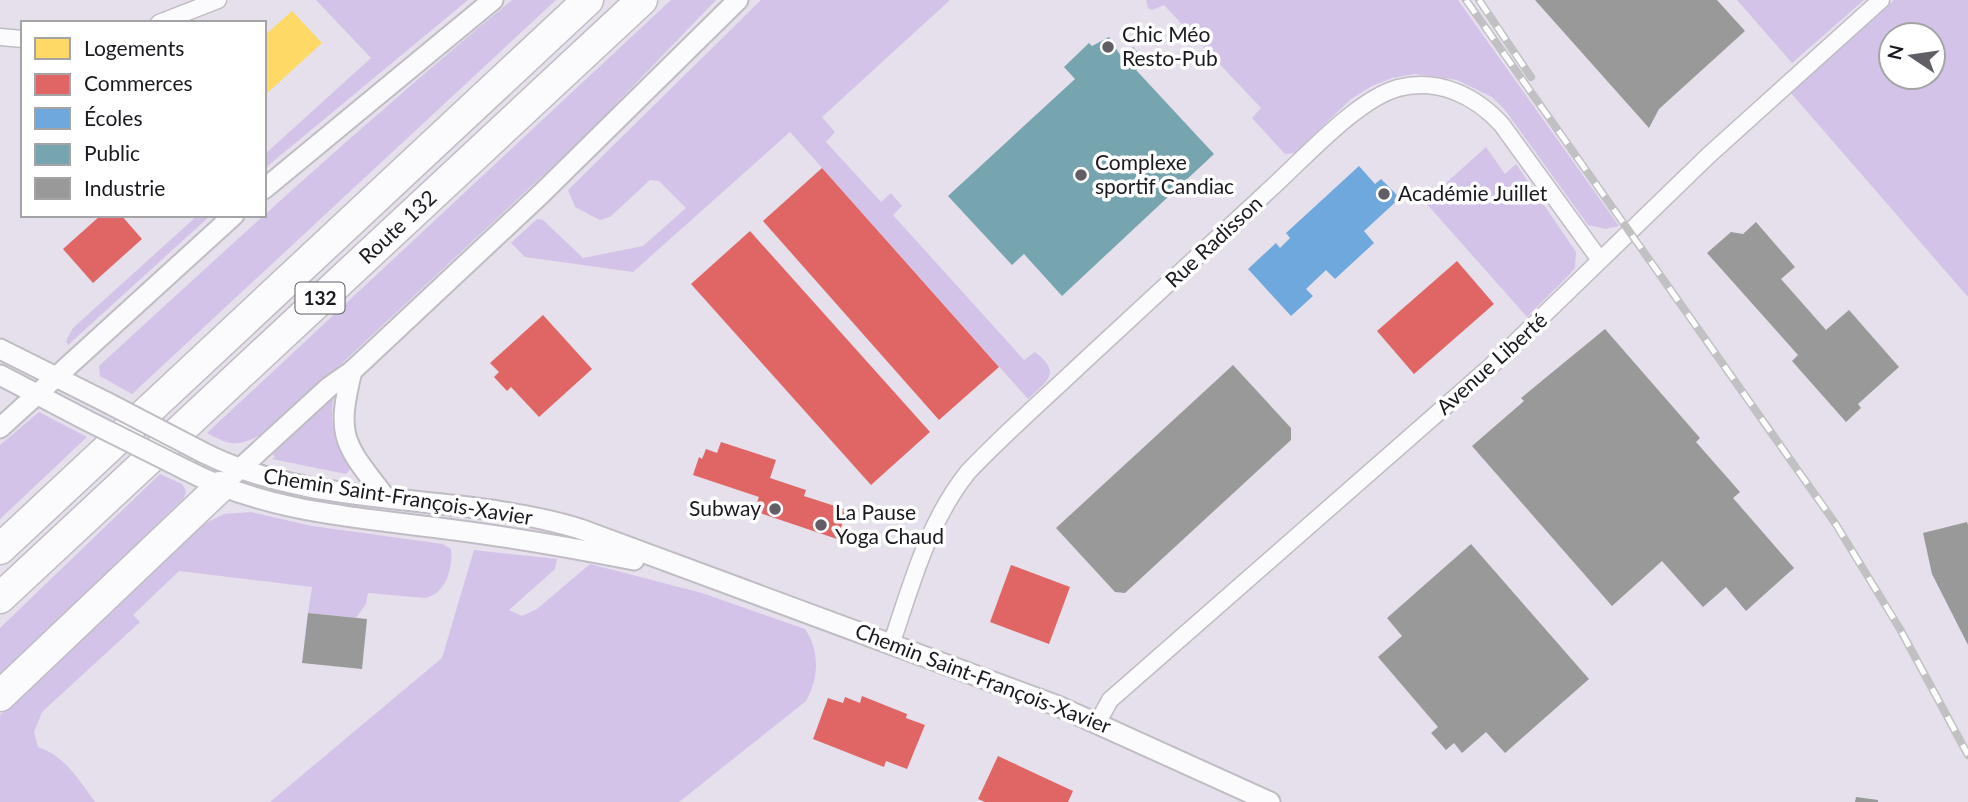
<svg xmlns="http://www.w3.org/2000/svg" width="1968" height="802" font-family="Lato,sans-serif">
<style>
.green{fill:#d4c3e8;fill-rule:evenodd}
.homes{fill:#ffd966}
.shops{fill:#e06666}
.schools{fill:#6fa8dc}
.public{fill:#76a5af}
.industry{fill:#999}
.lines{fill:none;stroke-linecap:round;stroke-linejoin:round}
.minor-casing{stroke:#c0bcc4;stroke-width:19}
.tertiary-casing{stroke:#c0bcc4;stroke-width:23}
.motorway-casing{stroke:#c0bcc4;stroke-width:33}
.minor{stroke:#fbfafc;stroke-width:16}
.tertiary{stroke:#fbfafc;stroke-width:19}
.motorway{stroke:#fbfafc;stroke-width:30}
.rail-casing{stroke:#c1c0c3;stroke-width:8}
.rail{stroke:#fff;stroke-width:5;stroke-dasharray:16;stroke-linecap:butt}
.tertiary-bridge-casing{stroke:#c0bcc4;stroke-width:23;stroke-linecap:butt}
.tertiary-bridge{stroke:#fbfafc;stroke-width:19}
.poi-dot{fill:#625e66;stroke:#fff;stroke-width:2.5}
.labels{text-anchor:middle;stroke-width:7;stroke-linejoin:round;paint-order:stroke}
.shield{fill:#fff;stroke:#5f5d62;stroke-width:2}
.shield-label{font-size:19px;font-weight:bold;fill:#1b181f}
.poi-label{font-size:21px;fill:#1b181f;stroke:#fff;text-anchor:start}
.street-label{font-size:21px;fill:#1b181f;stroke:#fff}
</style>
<rect width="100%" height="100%" fill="#e5e0eb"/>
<g class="green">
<path d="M316,0H468L264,169V155L371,58Z"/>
<path d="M512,0H556L132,394L100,376L99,366C234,242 370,117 512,0Z"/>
<path d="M671,0H716L585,136L261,439L258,436C237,448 227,444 207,433Z"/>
<path d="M761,0H950L822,117L835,132L826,142L881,202L891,193L902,206L893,215L1024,360L1035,352C1062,373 1048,380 1028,399L790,132L633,272L525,257L511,243L537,219L543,220L583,258L643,246L686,208L659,181L650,180L610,217L600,220L575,207L568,190Z"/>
<path d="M1146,0H1458L1619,226L1606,229L1588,225L1505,110L1492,97L1457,80L1415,74L1392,78L1372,86L1351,99L1295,153L1285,154L1252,118L1261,108L1164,5L1152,10L1148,8Z"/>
<path d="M1737,0H1864L1792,63Z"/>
<path d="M1894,0H1968V297L1791,93ZM1891,35H1933V77H1891Z"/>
<path d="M1486,147L1505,174L1516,164L1576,252L1575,268L1570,274L1527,317L1425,202Z"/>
<path d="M198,215H211L68,345L66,341L73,328Z"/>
<path d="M334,395C329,423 334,445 350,469L346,474L272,459L275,457L270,451Z"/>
<path d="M39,412L87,437L0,519V445Z"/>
<path d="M160,474L182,484L186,491L184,498L0,677V628Z"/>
<path d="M251,512L312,526L443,544L451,549C453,568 446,595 424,598L368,593L366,604L356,618L308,613L312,587L179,571L133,615L140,622L42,712L34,732L38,747C65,756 79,780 95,802H0V715L204,524L224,514Z"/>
<path d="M474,550L557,559L555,569L509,610L522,616L537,609L590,564L702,593L805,629C820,651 819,678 806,701L679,802H270L442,658Z"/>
</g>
<path class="homes" d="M292,11L322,43L264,96V36Z"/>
<g class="shops">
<path d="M822,168L999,367L939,420L763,221Z"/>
<path d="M101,215H121L142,239L93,283L63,249Z"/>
<path d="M750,231L930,432L871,485L691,284Z"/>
<path d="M1457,261L1494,304L1414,374L1377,331Z"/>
<path d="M543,315L592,369L539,417L511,387L507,391L494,377L499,372L490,363Z"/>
<path d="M721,442L776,460L770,478L806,490L804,496L847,510L837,539L754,511L759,497L693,475L699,457L702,459L706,449L717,453Z"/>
<path d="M1011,565L1070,587L1049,644L990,622Z"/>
<path d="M862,696L907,714L906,718L925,725L907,769L886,761L884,767L813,739L828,698L843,703L845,697L860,703Z"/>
<path d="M998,756L1073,791L1068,802H985L978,799Z"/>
</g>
<path class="schools" d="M1359,166L1375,184L1381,179L1400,198L1364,231L1374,243L1335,279L1326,270L1306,289L1313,296L1291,316L1248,269L1276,243L1280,248L1290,238L1286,233Z"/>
<path class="public" d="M1109,37L1122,58L1133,47L1146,61L1136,70L1214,154L1062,296L1024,254L1012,265L948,196L1075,79L1064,67L1089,43L1092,46Z"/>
<g class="industry">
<path d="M1535,0H1717L1745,31L1659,109L1649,128Z"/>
<path d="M1756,222L1795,267L1781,279L1826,330L1849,310L1899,367L1858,404L1861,408L1846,422L1792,361L1798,355L1707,253L1731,232L1743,234Z"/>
<path d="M1605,329L1700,438L1696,442L1740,492L1733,498L1794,568L1746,611L1726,587L1703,607L1662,561L1612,606L1472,446L1524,401L1521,398Z"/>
<path d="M1233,365L1291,428V440L1125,593L1115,592L1056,528Z"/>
<path d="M1967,522L1968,525V645L1932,574L1923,533Z"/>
<path d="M1471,544L1589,679L1505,753L1486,732L1462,753L1454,743L1446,750L1431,733L1438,727L1378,657L1402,636L1387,618Z"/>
<path d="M308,613L367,619L362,669L302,663Z"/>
<path d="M1856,797L1878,800V802H1855Z"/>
</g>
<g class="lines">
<defs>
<g id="minor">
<path d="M159,23L218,0"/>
<path d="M0,37L23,39"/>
<path d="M892,642C912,583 928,522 968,472C1003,435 1042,401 1079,366C1141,309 1203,251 1266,193C1300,163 1355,100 1398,88C1438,78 1475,95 1502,125L1600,260"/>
<path d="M1098,722L1110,700L1489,368L1709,155L1881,0"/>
</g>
<g id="tertiary">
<path d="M264,189L493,0"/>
<path d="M0,349L106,402"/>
<path d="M352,371C335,439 345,444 385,497"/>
<path d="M0,375L86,420"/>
<path d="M0,428L234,215"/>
<path d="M204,453C320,511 458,491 580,529L1058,706L1270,802"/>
<path d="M186,470C265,511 351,517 439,528C504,536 569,547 634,560"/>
<path d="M233,475L329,387L352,371L541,194L738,0"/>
</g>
<g id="motorway">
<path d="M0,549L588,0"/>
<path id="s1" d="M0,598L642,0"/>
<path d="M0,696L220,487"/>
</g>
</defs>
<use href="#minor" class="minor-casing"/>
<use href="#tertiary" class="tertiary-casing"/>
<use href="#motorway" class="motorway-casing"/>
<use href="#minor" class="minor"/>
<use href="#tertiary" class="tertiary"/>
<use href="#motorway" class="motorway"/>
<defs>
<g id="rail">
<path d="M1466,0L1835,523L1900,629L1968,755"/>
<path d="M1479,0L1531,77"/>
</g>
</defs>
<use href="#rail" class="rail-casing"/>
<use href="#rail" class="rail"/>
<defs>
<g id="tertiary-bridge">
<path d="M106,402L204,453"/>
<path d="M86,420L186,470"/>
</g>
</defs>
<use href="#tertiary-bridge" class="tertiary-bridge-casing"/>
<use href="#tertiary-bridge" class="tertiary-bridge"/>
</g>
<g class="poi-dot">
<circle cx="1108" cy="47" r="7"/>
<circle cx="1081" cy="175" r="7"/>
<circle cx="1384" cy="194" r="7"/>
<circle cx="775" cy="509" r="7"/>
<circle cx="821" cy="525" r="7"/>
</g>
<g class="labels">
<rect class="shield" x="295.5" y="282.5" width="49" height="31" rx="5"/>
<g class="shield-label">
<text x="320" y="305">132</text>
</g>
<g class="poi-label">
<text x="1122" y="42">Chic Méo<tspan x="1122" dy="24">Resto-Pub</tspan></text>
<text x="1095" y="170">Complexe<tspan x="1095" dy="24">sportif Candiac</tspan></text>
<text x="1398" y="201">Académie Juillet</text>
<text x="761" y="516" text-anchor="end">Subway</text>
<text x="835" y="520">La Pause<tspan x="835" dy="24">Yoga Chaud</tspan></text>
</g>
<g class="street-label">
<text dy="7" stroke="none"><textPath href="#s1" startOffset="544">Route 132</textPath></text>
<text transform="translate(1214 242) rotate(-43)" y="7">Rue Radisson</text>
<text transform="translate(1492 364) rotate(-42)" y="7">Avenue Liberté</text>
<text transform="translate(398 497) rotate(9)" y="7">Chemin Saint-François-Xavier</text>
<text transform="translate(983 679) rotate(21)" y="7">Chemin Saint-François-Xavier</text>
</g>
</g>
<rect x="21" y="21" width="245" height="196" fill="#ffffff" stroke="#a4a3a5" stroke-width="2"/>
<rect x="35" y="38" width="35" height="21" fill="#ffd966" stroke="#a4a3a5" stroke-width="2"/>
<text x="84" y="56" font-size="21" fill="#1b181f">Logements</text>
<rect x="35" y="74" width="35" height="21" fill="#e06666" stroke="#a4a3a5" stroke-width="2"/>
<text x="84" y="91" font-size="21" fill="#1b181f">Commerces</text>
<rect x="35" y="108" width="35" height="21" fill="#6fa8dc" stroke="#a4a3a5" stroke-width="2"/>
<text x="84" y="126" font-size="21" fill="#1b181f">Écoles</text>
<rect x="35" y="144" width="35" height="21" fill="#76a5af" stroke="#a4a3a5" stroke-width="2"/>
<text x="84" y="161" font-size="21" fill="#1b181f">Public</text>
<rect x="35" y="178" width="35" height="21" fill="#999999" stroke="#a4a3a5" stroke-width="2"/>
<text x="84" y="196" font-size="21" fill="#1b181f">Industrie</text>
<g transform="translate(1912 56) rotate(283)"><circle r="33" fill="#ffffff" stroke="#a4a3a5" stroke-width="2"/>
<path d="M0-5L12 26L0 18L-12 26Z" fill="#625e66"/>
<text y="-10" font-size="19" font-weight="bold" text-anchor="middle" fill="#1b181f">N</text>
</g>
</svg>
